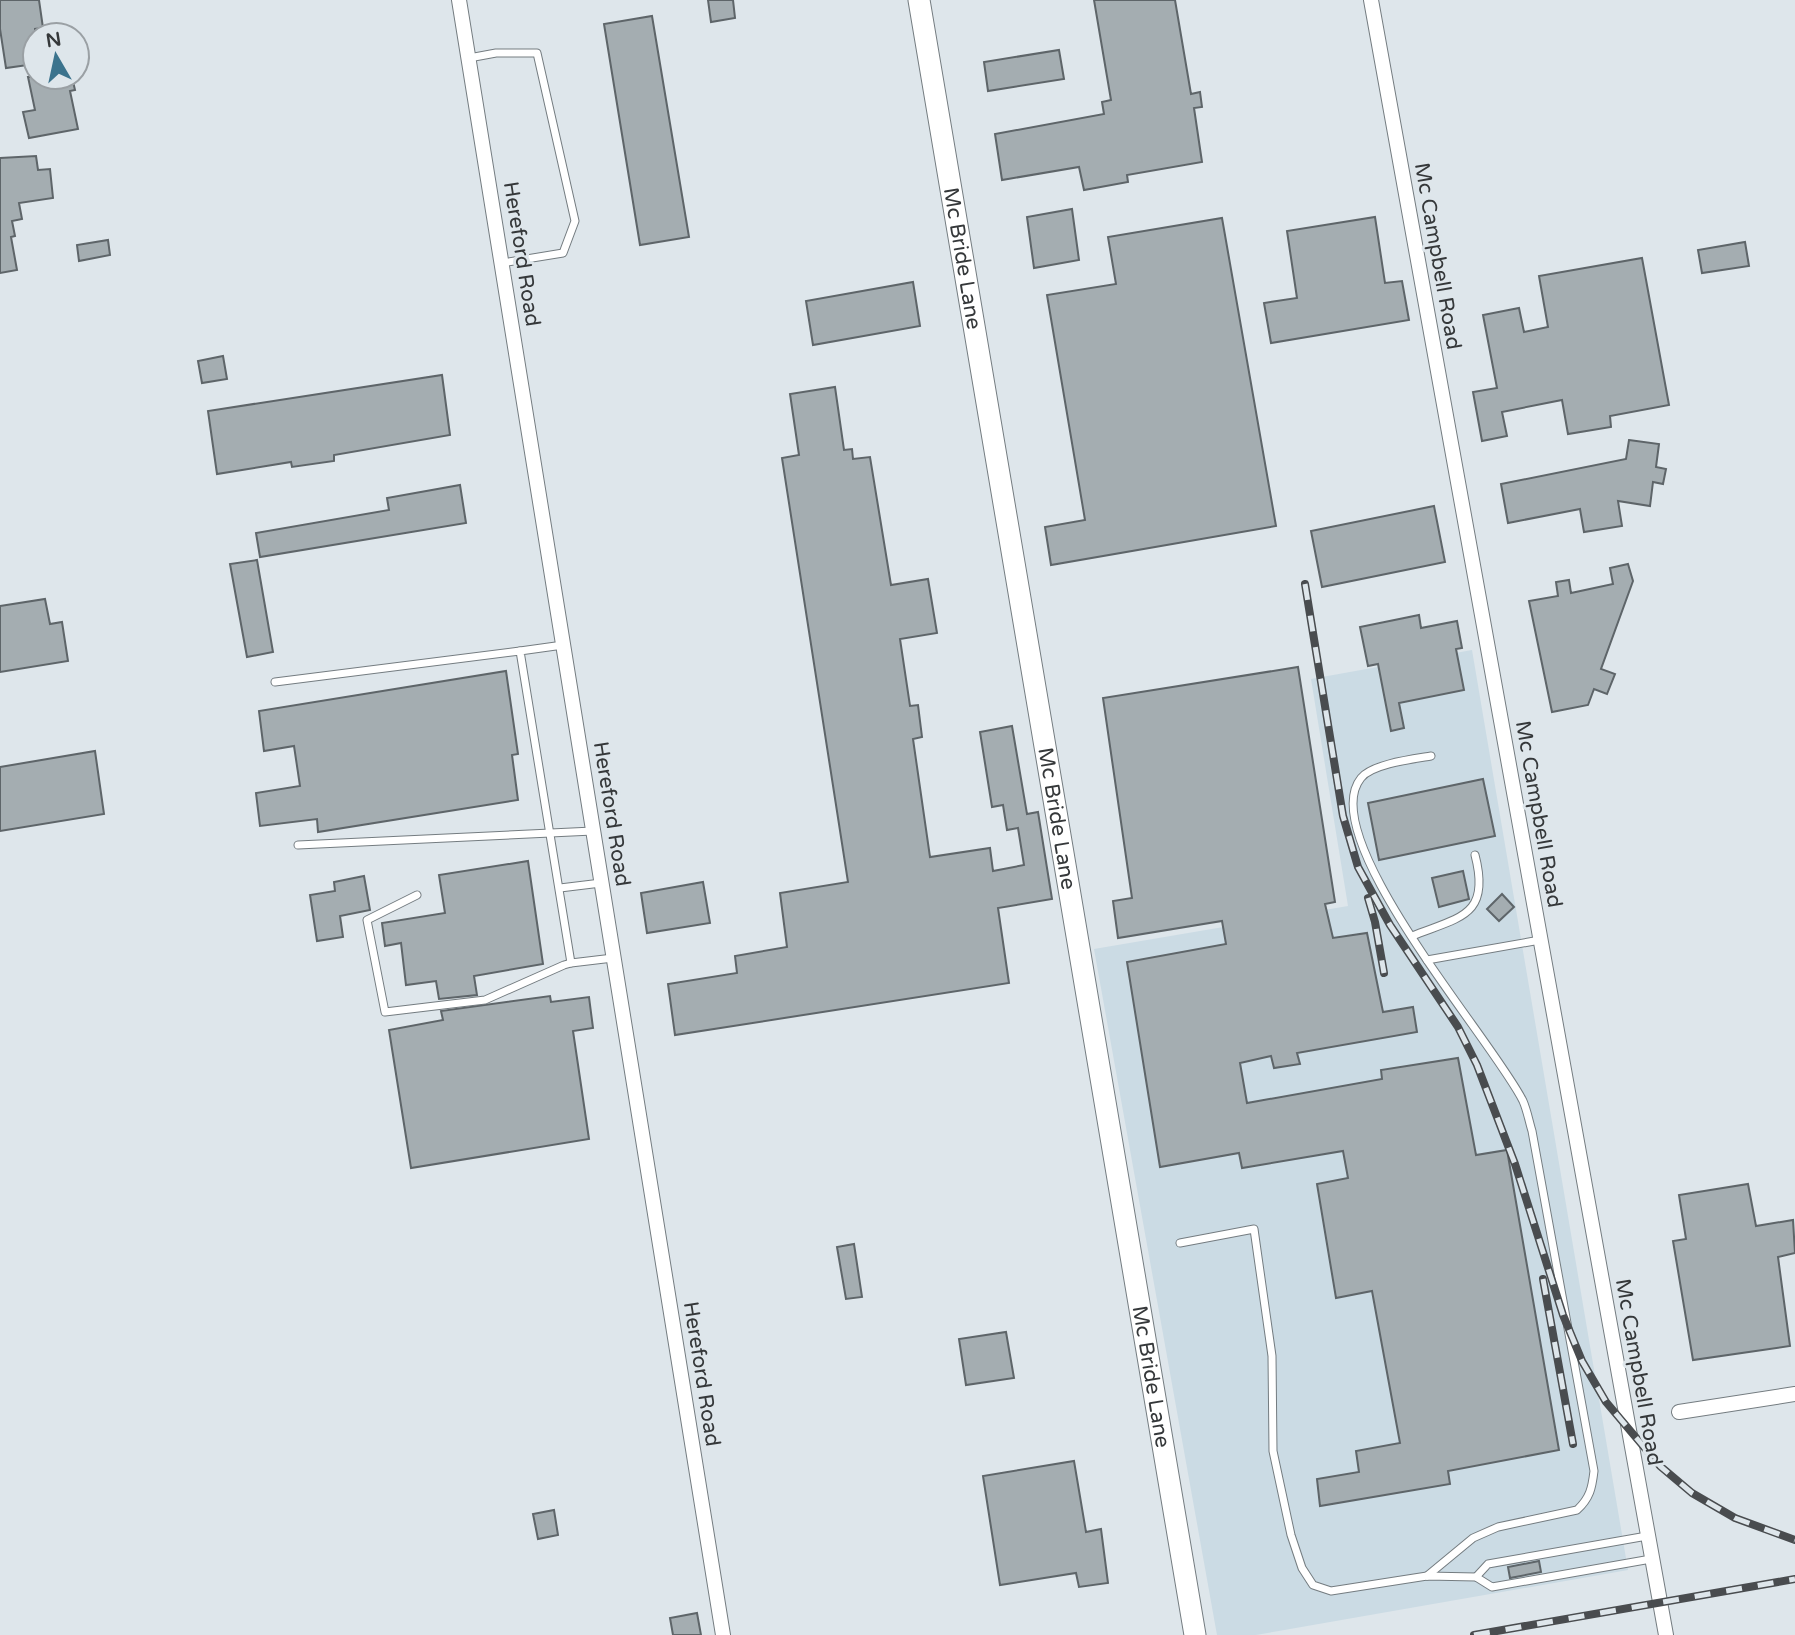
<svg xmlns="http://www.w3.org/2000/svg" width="1795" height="1635" font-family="'Varela Round',sans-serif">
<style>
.built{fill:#cbdbe4}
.building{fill:#a4adb1;stroke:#5e6569;stroke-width:2}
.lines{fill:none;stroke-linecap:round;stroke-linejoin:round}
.lane-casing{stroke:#747c80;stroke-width:9}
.street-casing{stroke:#747c80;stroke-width:16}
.secondary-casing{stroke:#747c80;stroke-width:23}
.lane{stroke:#fff;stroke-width:7}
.street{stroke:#fff;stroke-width:14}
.secondary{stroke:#fff;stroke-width:21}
.rail-casing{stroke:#494c4f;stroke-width:8}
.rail{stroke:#dee6eb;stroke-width:5;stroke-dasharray:16;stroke-linecap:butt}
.labels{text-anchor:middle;stroke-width:6;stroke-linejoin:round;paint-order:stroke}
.street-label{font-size:21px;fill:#35383a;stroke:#dee6eb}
</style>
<rect width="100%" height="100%" fill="#dee6eb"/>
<path class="built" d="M1472,650L1628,1570L1256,1635H1217L1094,949L1348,906L1311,679Z"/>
<g class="building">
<path d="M0,0H39L43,28L35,29V64L6,68L0,29Z"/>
<path d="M708,0H733L735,18L711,22Z"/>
<path d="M1094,0H1175L1191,94L1200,92L1202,107L1194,108L1202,162L1127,175L1128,182L1084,190L1079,167L1002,180L995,134L1104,114L1102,102L1111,100Z"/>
<path d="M652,16L689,237L640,245L604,24Z"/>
<path d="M1059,50L1064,79L988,91L984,62Z"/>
<path d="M28,77H72L75,90L70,91L78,129L29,138L23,112L35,110Z"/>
<path d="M36,156L38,170L50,169L53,198L19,203L22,219L12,221L15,236L11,237L17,270L0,273V158Z"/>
<path d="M1072,209L1079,260L1034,268L1027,217Z"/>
<path d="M1375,217L1385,283L1402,281L1409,320L1271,343L1264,303L1297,298L1287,231Z"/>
<path d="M1222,218L1276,526L1051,565L1045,527L1085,520L1047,295L1116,284L1108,237Z"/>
<path d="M108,240L110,255L79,261L77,245Z"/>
<path d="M1745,242L1749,266L1702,273L1698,250Z"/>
<path d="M1642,258L1669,405L1610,416L1611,427L1568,434L1562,400L1502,412L1507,436L1482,441L1473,392L1497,388L1483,315L1519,308L1524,332L1548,327L1539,276Z"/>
<path d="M913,282L920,326L813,345L806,301Z"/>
<path d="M223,356L227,379L202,383L198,361Z"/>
<path d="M442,375L450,435L334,455V461L292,467L291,462L217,474L208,411Z"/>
<path d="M835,387L844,450L852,449L853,459L870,457L891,585L928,579L937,633L900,639L910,706L918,705L922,737L913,739L930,857L990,848L993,871L1024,865L1018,828L1007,830L1003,805L992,807L980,732L1012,726L1027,814L1038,812L1052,899L998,908L1009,983L675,1035L668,984L737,973L735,956L787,947L780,893L848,882L782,458L799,455L790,394Z"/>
<path d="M1629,440L1659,444L1656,467L1666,469L1663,484L1653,482L1650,506L1618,501L1622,526L1584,532L1580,509L1508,523L1501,484L1626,459Z"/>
<path d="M460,485L466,523L260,557L256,533L389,510L387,498Z"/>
<path d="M1434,506L1445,562L1322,587L1311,531Z"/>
<path d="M257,560L273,652L247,657L230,564Z"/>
<path d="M1628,564L1633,581L1601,669L1615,674L1607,694L1594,689L1588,705L1552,712L1529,601L1558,596L1556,582L1569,580L1571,593L1613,584L1610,568Z"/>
<path d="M45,599L50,624L62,622L68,661L0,672V606Z"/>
<path d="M1419,615L1421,628L1457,621L1462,648L1456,649L1464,690L1399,703L1404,728L1391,731L1378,664L1368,666L1360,627Z"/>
<path d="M1298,667L1335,902L1325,904L1333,938L1367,933L1383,1012L1413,1007L1417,1032L1297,1053L1300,1064L1274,1068L1271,1056L1240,1063L1247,1103L1382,1079L1381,1070L1458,1058L1476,1155L1507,1150L1559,1450L1448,1471L1450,1484L1320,1506L1317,1479L1359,1472L1356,1451L1400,1443L1372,1291L1336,1298L1317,1184L1348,1178L1343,1151L1242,1168L1239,1153L1160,1167L1127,962L1226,944L1222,921L1118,938L1113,901L1132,898L1103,698Z"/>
<path d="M506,671L518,754L512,755L518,800L318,832L317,819L260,826L256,793L300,786L294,746L264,751L259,711Z"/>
<path d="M95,751L104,814L0,831V767Z"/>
<path d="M1483,779L1495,836L1379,860L1368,803Z"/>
<path d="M528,861L543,964L474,976L477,995L439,999L436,981L406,985L401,943L385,946L382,923L445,913L439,875Z"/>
<path d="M1463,871L1469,899L1439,907L1432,878Z"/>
<path d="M364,876L370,910L340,916L343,937L317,941L310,895L335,891L334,882Z"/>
<path d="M703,882L710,923L647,933L641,893Z"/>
<path d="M1502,894L1514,907L1499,921L1487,909Z"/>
<path d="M550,996L551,1002L589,997L593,1028L573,1031L589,1139L411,1168L389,1030L443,1020L441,1011Z"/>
<path d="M1748,1184L1756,1226L1793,1220L1795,1253L1778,1257L1790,1346L1693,1360L1673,1241L1686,1239L1679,1195Z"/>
<path d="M854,1244L862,1297L846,1299L837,1247Z"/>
<path d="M1006,1332L1014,1378L966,1385L959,1339Z"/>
<path d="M1074,1461L1086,1532L1101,1529L1108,1583L1079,1587L1076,1573L1000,1585L983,1476Z"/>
<path d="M554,1510L558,1535L538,1539L533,1514Z"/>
<path d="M1539,1561L1541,1572L1510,1578L1508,1567Z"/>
<path d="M697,1613L701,1635H673L670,1618Z"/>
</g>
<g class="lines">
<defs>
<g id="lane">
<path d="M469,58L496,53H537L575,221L563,253L502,263"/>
<path d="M563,645L520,651L571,963L613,958"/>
<path d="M275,682L520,651"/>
<path d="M298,845L593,831"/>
<path d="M560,888L601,883"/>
<path d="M417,895L367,920L385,1012L485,1000L564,965L571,963"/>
<path d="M1412,936C1460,917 1491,916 1475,855"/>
<path d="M1427,960L1540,940"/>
<path d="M1180,1243L1254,1229L1272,1356L1273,1451L1291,1535L1302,1568L1313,1585L1331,1591L1427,1576L1476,1577L1492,1587L1651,1559"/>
<path d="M1427,1576L1473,1538L1498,1527L1577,1510C1590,1498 1592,1488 1594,1471L1532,1131C1529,1121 1527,1110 1523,1101C1495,1043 1313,837 1361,778C1372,764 1413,759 1431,756"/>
<path d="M1476,1577L1488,1564L1647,1536"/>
</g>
<g id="street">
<path d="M459,0L723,1635"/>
<path d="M1371,0L1666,1635"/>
<path d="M1679,1412L1795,1394"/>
</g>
<g id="secondary">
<path id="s1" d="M919,0L1195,1635"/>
</g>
</defs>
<use href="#lane" class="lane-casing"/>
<use href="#street" class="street-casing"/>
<use href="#secondary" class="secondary-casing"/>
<use href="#lane" class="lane"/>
<use href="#street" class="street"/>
<use href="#secondary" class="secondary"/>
<defs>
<g id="rail">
<path d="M1305,584L1343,816L1358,867L1390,925L1458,1027L1477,1065L1515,1164L1563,1315L1582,1361L1606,1402L1660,1466L1692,1493L1735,1518L1795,1540"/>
<path d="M1368,898L1375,922L1384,973"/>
<path d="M1543,1279L1573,1444"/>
<path d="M1474,1635L1795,1579"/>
</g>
</defs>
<use href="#rail" class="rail-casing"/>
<use href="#rail" class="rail"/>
</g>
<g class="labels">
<g class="street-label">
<text transform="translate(522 254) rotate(81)" y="7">Hereford Road</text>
<text transform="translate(1438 256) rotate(80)" y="7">Mc Campbell Road</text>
<text dy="7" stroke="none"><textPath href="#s1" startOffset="262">Mc Bride Lane</textPath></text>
<text transform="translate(612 814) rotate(81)" y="7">Hereford Road</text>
<text transform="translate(1539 814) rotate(80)" y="7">Mc Campbell Road</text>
<text dy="7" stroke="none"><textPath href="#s1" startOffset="830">Mc Bride Lane</textPath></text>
<text transform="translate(1639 1372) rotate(80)" y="7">Mc Campbell Road</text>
<text transform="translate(702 1374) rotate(81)" y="7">Hereford Road</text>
<text dy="7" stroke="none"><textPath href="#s1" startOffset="1396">Mc Bride Lane</textPath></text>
</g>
</g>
<g transform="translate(56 56) rotate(351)"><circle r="33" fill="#dee6eb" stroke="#9aa0a4" stroke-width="2"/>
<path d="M0-5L12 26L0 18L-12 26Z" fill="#3b738d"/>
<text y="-10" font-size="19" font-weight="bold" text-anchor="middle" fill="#35383a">N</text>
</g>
</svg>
